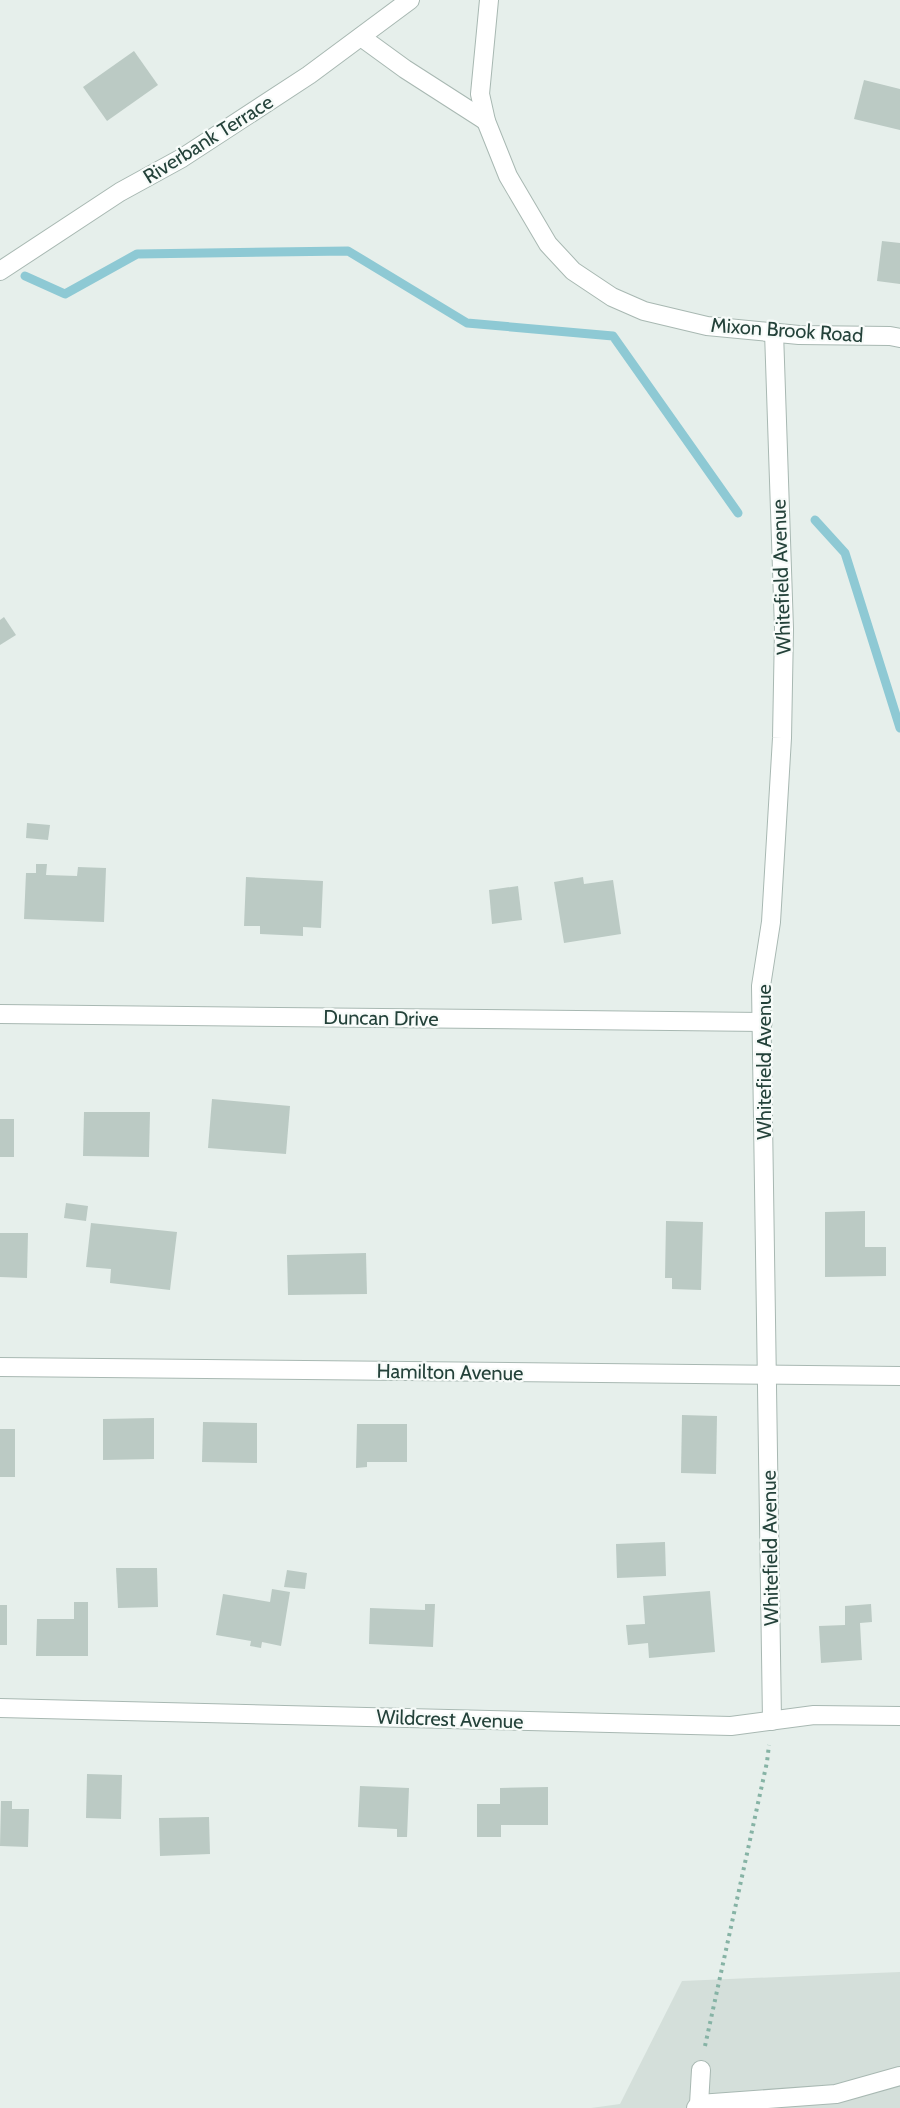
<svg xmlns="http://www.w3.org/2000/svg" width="900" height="2108" font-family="Cabin,sans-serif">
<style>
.built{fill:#d4dfda}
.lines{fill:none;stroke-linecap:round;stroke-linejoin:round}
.stream{stroke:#8ec9d4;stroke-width:9}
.building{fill:#bbcac4}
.minor-casing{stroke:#a8b8b2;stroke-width:20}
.path{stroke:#86b3a5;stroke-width:4;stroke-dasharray:3 4.5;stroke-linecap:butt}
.minor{stroke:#fff;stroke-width:18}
.labels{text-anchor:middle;stroke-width:4.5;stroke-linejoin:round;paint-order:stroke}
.street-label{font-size:20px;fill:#24423a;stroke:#f7fbf9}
</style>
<rect width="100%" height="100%" fill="#e6efeb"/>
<path class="built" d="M900,1972V2108H591L620,2104L682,1981Z"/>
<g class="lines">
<g class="stream">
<path d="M25,276L65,294L137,254L348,251L467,323L613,336L738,513"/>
<path d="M815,520L845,553L900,728"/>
</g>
</g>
<g class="building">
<path d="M134,51L158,85L107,121L83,87Z"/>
<path d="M864,80L900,89V130L854,119Z"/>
<path d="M882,241L900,243V284L877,281Z"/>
<path d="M4,617L16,635L0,645V620Z"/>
<path d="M27,823L50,825L48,840L26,838Z"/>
<path d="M36,864H47L46,875L77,876L78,867L106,868L104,922L24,919L26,873H36Z"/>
<path d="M246,877L323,881L321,928L303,927V936L260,934V926H244Z"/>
<path d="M583,877L584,884L613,880L621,934L564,943L554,882Z"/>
<path d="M518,886L522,920L492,924L489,890Z"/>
<path d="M212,1099L290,1106L286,1154L208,1148Z"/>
<path d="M84,1112H150L149,1157L83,1156Z"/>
<rect x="0" y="1119" width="14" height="38"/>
<path d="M66,1203L88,1206L86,1221L64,1218Z"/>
<path d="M865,1211V1247H886V1276L825,1277V1212Z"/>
<path d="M666,1221L703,1222L701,1290L672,1289V1278H665Z"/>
<path d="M91,1223L177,1232L170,1290L110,1283L111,1269L86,1267Z"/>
<path d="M0,1233H28L27,1278L0,1277Z"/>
<path d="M366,1253L367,1294L288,1295L287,1255Z"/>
<path d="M682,1415L717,1416L716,1474L681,1473Z"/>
<path d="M154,1418V1459L103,1460V1419Z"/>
<path d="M203,1422L257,1423V1463L202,1462Z"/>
<path d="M357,1424H407V1462H367V1467L356,1468Z"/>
<rect x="0" y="1429" width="15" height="48"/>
<path d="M665,1542L666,1576L617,1578L616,1544Z"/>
<path d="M116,1568H157L158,1607L118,1608Z"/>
<path d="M287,1570L307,1573L305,1589L284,1587Z"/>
<path d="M272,1589L290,1592L281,1646L262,1642L261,1648L250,1646L251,1641L216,1635L223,1594L270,1602Z"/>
<path d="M710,1591L715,1652L649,1658L648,1643L628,1645L626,1625L645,1624L643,1596Z"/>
<path d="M74,1602H88V1656H36L37,1619H74Z"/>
<path d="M425,1604H435L433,1647L369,1644L370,1608L425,1610Z"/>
<path d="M871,1604L872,1622L860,1623L862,1660L821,1663L819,1626L845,1625V1606Z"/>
<rect x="0" y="1605" width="7" height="40"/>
<path d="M87,1774L122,1775L121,1819L86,1818Z"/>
<path d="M360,1786L409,1788L407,1837H397V1829L358,1827Z"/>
<path d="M548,1787V1825H501V1837H477V1804H500V1788Z"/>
<path d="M1,1801H12V1809H29L28,1847L0,1846Z"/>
<path d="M209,1817L210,1854L160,1856L159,1818Z"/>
</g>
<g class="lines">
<defs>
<g id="minor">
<path d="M489,0L480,94L486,121L508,176L548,244L573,271L612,297L644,311L707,326L799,335L890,336L900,338"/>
<path d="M361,37L405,69L486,121"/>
<path d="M0,271L120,192L182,158L309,75L410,0"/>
<path d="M0,1014L763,1022"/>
<path d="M0,1367L900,1376"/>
<path d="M0,1708L731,1726L814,1715L900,1716"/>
<path d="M772,1721L761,986L771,922L782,738L784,629L774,332"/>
<path d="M699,2104L836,2094L900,2076"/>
<path d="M696,2108L699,2104L701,2070"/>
</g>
</defs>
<use href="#minor" class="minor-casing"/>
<path class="path" d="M705,2046L767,1762L769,1745"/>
<use href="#minor" class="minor"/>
</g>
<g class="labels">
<g class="street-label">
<text transform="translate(208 139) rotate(-32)" y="7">Riverbank Terrace</text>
<text transform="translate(787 330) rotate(4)" y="7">Mixon Brook Road</text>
<text transform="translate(781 577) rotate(-92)" y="7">Whitefield Avenue</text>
<text transform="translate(381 1018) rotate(1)" y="7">Duncan Drive</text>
<text transform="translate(764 1062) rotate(-90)" y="7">Whitefield Avenue</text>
<text transform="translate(450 1372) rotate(1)" y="7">Hamilton Avenue</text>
<text transform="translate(770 1548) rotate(-91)" y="7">Whitefield Avenue</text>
<text transform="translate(450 1719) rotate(2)" y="7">Wildcrest Avenue</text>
</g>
</g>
</svg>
